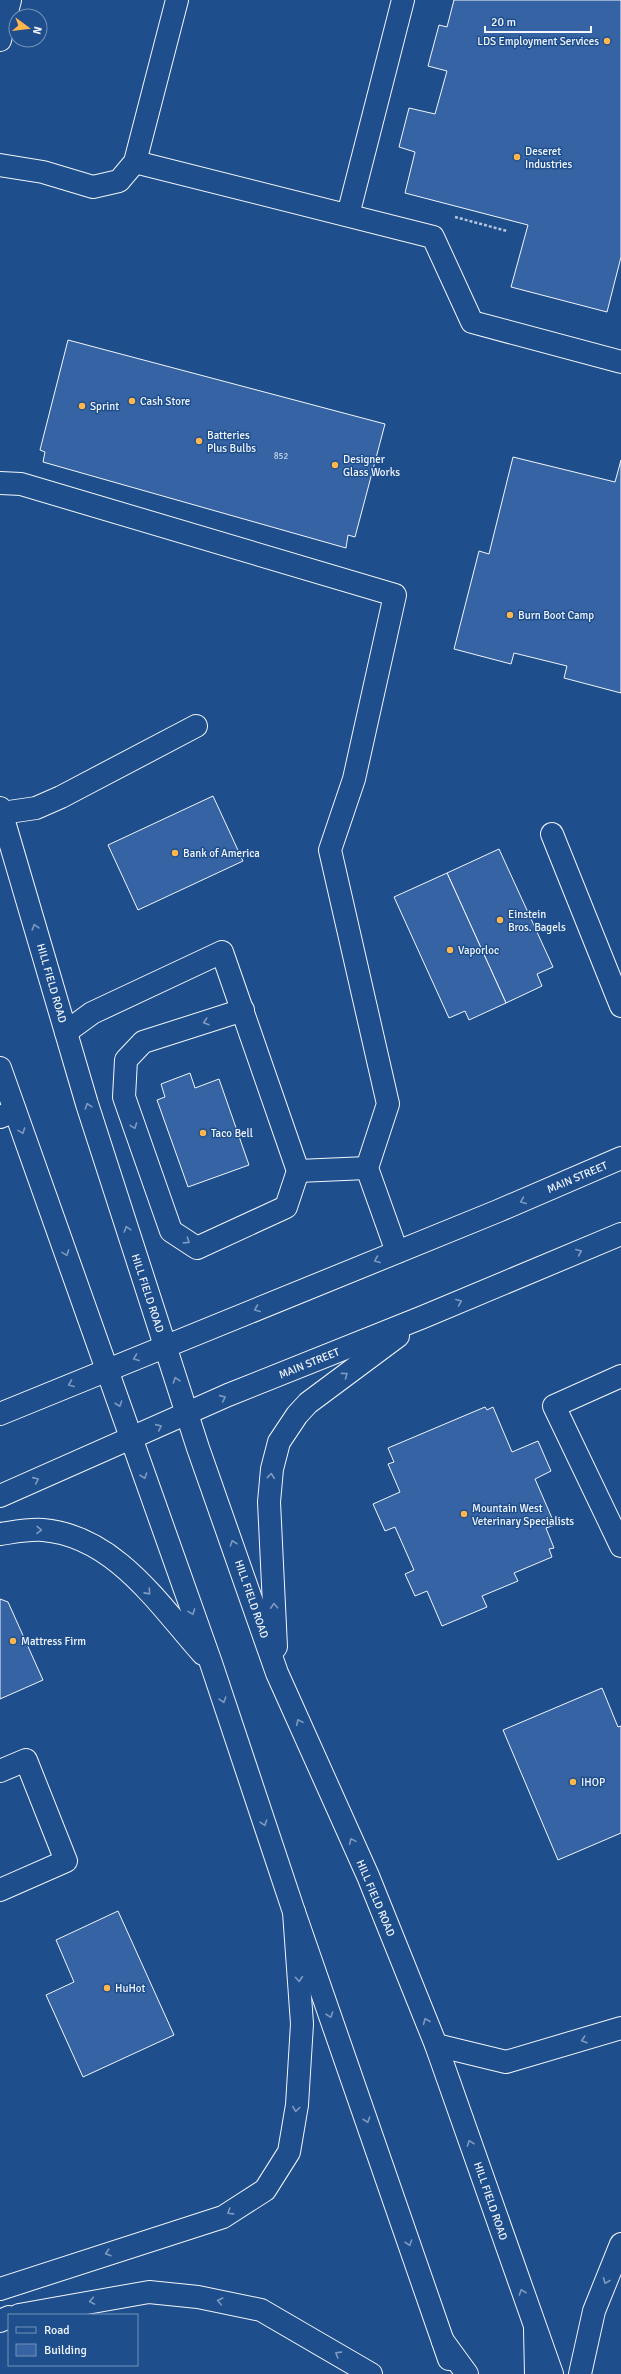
<svg xmlns="http://www.w3.org/2000/svg" width="621" height="2374" font-family="Signika,sans-serif">
<style>
.building{fill:#3563a3;stroke:#f2f6ff}
.lines{fill:none;stroke-linecap:round;stroke-linejoin:round}
.minor-casing{stroke:#f2f6ff;stroke-width:24}
.major-casing{stroke:#f2f6ff;stroke-width:24}
.highway-casing{stroke:#f2f6ff;stroke-width:24}
.path{stroke:#b3c4dc;stroke-width:2.5;stroke-dasharray:3 2;stroke-linecap:butt}
.minor{stroke:#1f4e8c;stroke-width:22}
.major{stroke:#1f4e8c;stroke-width:22}
.highway{stroke:#1f4e8c;stroke-width:22}
.oneway{stroke:#7e9ac0}
.poi-dot{fill:#ffb74d;stroke:#1f4e8c;stroke-width:1.5}
.labels{text-anchor:middle;stroke-width:3;stroke-linejoin:round;paint-order:stroke}
.number-label{font-size:9px;fill:#c3d1e8}
.poi-label{font-size:11px;fill:#f2f6ff;stroke:#1f4e8c;text-anchor:start}
.street-label{font-size:11px;fill:#f2f6ff;stroke:#1f4e8c}
</style>
<rect width="100%" height="100%" fill="#1f4e8c"/>
<g class="building">
<path d="M454,0H621V257L607,312L511,287L528,225L405,193L415,152L399,147L409,108L435,114L447,71L428,66L439,25L447,27Z"/>
<path d="M68,340L385,424L355,537L348,535L346,548L43,462L45,452L40,450Z"/>
<path d="M513,457L615,482L621,460V693L564,678L567,666L514,653L511,664L454,649L479,551L489,554Z"/>
<path d="M213,796L243,861L138,910L108,845Z"/>
<path d="M499,849L553,967L537,974L542,986L506,1003L447,873Z"/>
<path d="M447,873L506,1003L469,1020L465,1011L449,1018L394,897Z"/>
<path d="M190,1073L195,1088L219,1079L249,1165L188,1187L157,1100L165,1097L161,1084Z"/>
<path d="M485,1407L487,1410L493,1407L512,1452L538,1441L551,1471L535,1479L555,1525L546,1528L554,1548L549,1549L552,1557L514,1573L518,1581L482,1596L487,1607L442,1626L427,1591L415,1596L405,1574L414,1570L395,1527L385,1531L373,1504L400,1492L388,1464L394,1462L388,1448Z"/>
<path d="M0,1599L8,1602L43,1680L0,1699Z"/>
<path d="M602,1688L618,1727L621,1726V1833L558,1860L503,1730Z"/>
<path d="M118,1911L174,2035L83,2077L46,1995L74,1982L56,1940Z"/>
</g>
<g class="lines">
<defs>
<g id="minor">
<path d="M135,162L433,237L472,322L621,362"/>
<path d="M0,165L43,172L93,187L119,181L135,162L177,0"/>
<path d="M348,215L403,0"/>
<path d="M0,483L21,484L395,595L354,779L330,850L388,1104L367,1168L397,1252"/>
<path d="M2,813L36,808L61,797L196,726"/>
<path d="M552,834L621,1006"/>
<path d="M243,1010L143,1042L126,1060L124,1097L171,1231L197,1248L286,1207L298,1171"/>
<path d="M66,1032L92,1013L222,952L298,1171L367,1168"/>
<path d="M0,1117L15,1111"/>
<path d="M621,1376L554,1406L621,1546"/>
<path d="M0,1771L26,1760L66,1861L0,1890"/>
</g>
<g id="major">
<path d="M0,40L10,0"/>
<path d="M0,808L87,1104L198,1448L277,1673L368,1876L436,2045L552,2374"/>
<path d="M0,1068L211,1663L294,1912L449,2359"/>
<path d="M0,1414L498,1211L621,1158"/>
<path d="M0,1496L228,1395L423,1317L621,1234"/>
<path d="M0,1534C14,1532 28,1529 43,1530C115,1536 159,1605 203,1654"/>
<path d="M276,1647L269,1502L272,1469L279,1442L297,1415L308,1403L398,1336"/>
</g>
<g id="highway">
<path d="M436,2045L506,2062L621,2028"/>
<path d="M0,2289L223,2217L265,2190L289,2152L297,2105L302,2024L294,1912"/>
<path d="M19,2315L149,2292L198,2297L261,2310L371,2374"/>
<path d="M0,2321L9,2317"/>
<path d="M535,2329L536,2374"/>
<path d="M443,2341L467,2374"/>
<path d="M580,2374L594,2311L621,2244"/>
</g>
</defs>
<use href="#minor" class="minor-casing"/>
<use href="#major" class="major-casing"/>
<use href="#highway" class="highway-casing"/>
<path class="path" d="M455,217L507,231"/>
<use href="#minor" class="minor"/>
<use href="#major" class="major"/>
<use href="#highway" class="highway"/>
</g>
<defs><path id="oneway-chevron" d="M-2-3.5L2.5 0L-2 3.5" fill="none" stroke-width="1.6" stroke-linecap="round" stroke-linejoin="round"/></defs>
<g class="oneway">
<use href="#oneway-chevron" transform="translate(35 927) rotate(-106)"/>
<use href="#oneway-chevron" transform="translate(206 1022) rotate(162)"/>
<use href="#oneway-chevron" transform="translate(88 1106) rotate(-108)"/>
<use href="#oneway-chevron" transform="translate(134 1126) rotate(70)"/>
<use href="#oneway-chevron" transform="translate(22 1131) rotate(70)"/>
<use href="#oneway-chevron" transform="translate(523 1201) rotate(157)"/>
<use href="#oneway-chevron" transform="translate(127 1229) rotate(-108)"/>
<use href="#oneway-chevron" transform="translate(187 1241) rotate(33)"/>
<use href="#oneway-chevron" transform="translate(579 1252) rotate(-23)"/>
<use href="#oneway-chevron" transform="translate(66 1253) rotate(70)"/>
<use href="#oneway-chevron" transform="translate(377 1260) rotate(158)"/>
<use href="#oneway-chevron" transform="translate(459 1302) rotate(-23)"/>
<use href="#oneway-chevron" transform="translate(257 1309) rotate(158)"/>
<use href="#oneway-chevron" transform="translate(136 1358) rotate(159)"/>
<use href="#oneway-chevron" transform="translate(345 1375) rotate(-36)"/>
<use href="#oneway-chevron" transform="translate(176 1380) rotate(-108)"/>
<use href="#oneway-chevron" transform="translate(71 1384) rotate(158)"/>
<use href="#oneway-chevron" transform="translate(223 1398) rotate(-24)"/>
<use href="#oneway-chevron" transform="translate(119 1404) rotate(71)"/>
<use href="#oneway-chevron" transform="translate(159 1427) rotate(-24)"/>
<use href="#oneway-chevron" transform="translate(144 1476) rotate(71)"/>
<use href="#oneway-chevron" transform="translate(271 1476) rotate(-84)"/>
<use href="#oneway-chevron" transform="translate(36 1480) rotate(-24)"/>
<use href="#oneway-chevron" transform="translate(39 1530) rotate(2)"/>
<use href="#oneway-chevron" transform="translate(233 1543) rotate(-109)"/>
<use href="#oneway-chevron" transform="translate(148 1592) rotate(48)"/>
<use href="#oneway-chevron" transform="translate(274 1606) rotate(-93)"/>
<use href="#oneway-chevron" transform="translate(192 1612) rotate(70)"/>
<use href="#oneway-chevron" transform="translate(223 1700) rotate(72)"/>
<use href="#oneway-chevron" transform="translate(299 1722) rotate(-114)"/>
<use href="#oneway-chevron" transform="translate(264 1823) rotate(72)"/>
<use href="#oneway-chevron" transform="translate(352 1841) rotate(-114)"/>
<use href="#oneway-chevron" transform="translate(299 1979) rotate(86)"/>
<use href="#oneway-chevron" transform="translate(330 2015) rotate(71)"/>
<use href="#oneway-chevron" transform="translate(426 2021) rotate(-112)"/>
<use href="#oneway-chevron" transform="translate(584 2040) rotate(162)"/>
<use href="#oneway-chevron" transform="translate(296 2109) rotate(98)"/>
<use href="#oneway-chevron" transform="translate(367 2120) rotate(71)"/>
<use href="#oneway-chevron" transform="translate(470 2143) rotate(-109)"/>
<use href="#oneway-chevron" transform="translate(230 2212) rotate(148)"/>
<use href="#oneway-chevron" transform="translate(409 2243) rotate(71)"/>
<use href="#oneway-chevron" transform="translate(108 2253) rotate(162)"/>
<use href="#oneway-chevron" transform="translate(606 2281) rotate(112)"/>
<use href="#oneway-chevron" transform="translate(522 2292) rotate(-109)"/>
<use href="#oneway-chevron" transform="translate(92 2301) rotate(170)"/>
<use href="#oneway-chevron" transform="translate(220 2301) rotate(-168)"/>
<use href="#oneway-chevron" transform="translate(338 2354) rotate(-148)"/>
</g>
<g class="poi-dot">
<circle cx="607" cy="41" r="4"/>
<circle cx="517" cy="157" r="4"/>
<circle cx="132" cy="401" r="4"/>
<circle cx="82" cy="406" r="4"/>
<circle cx="199" cy="441" r="4"/>
<circle cx="335" cy="465" r="4"/>
<circle cx="510" cy="615" r="4"/>
<circle cx="175" cy="853" r="4"/>
<circle cx="500" cy="920" r="4"/>
<circle cx="450" cy="950" r="4"/>
<circle cx="203" cy="1133" r="4"/>
<circle cx="464" cy="1514" r="4"/>
<circle cx="13" cy="1641" r="4"/>
<circle cx="573" cy="1782" r="4"/>
<circle cx="107" cy="1988" r="4"/>
</g>
<g class="labels">
<g class="number-label">
<text x="281" y="459">852</text>
</g>
<g class="poi-label">
<text x="599" y="45" text-anchor="end">LDS Employment Services</text>
<text x="525" y="155">Deseret<tspan x="525" dy="13">Industries</tspan></text>
<text x="140" y="405">Cash Store</text>
<text x="90" y="410">Sprint</text>
<text x="207" y="439">Batteries<tspan x="207" dy="13">Plus Bulbs</tspan></text>
<text x="343" y="463">Designer<tspan x="343" dy="13">Glass Works</tspan></text>
<text x="518" y="619">Burn Boot Camp</text>
<text x="183" y="857">Bank of America</text>
<text x="508" y="918">Einstein<tspan x="508" dy="13">Bros. Bagels</tspan></text>
<text x="458" y="954">Vaporloc</text>
<text x="211" y="1137">Taco Bell</text>
<text x="472" y="1512">Mountain West<tspan x="472" dy="13">Veterinary Specialists</tspan></text>
<text x="21" y="1645">Mattress Firm</text>
<text x="581" y="1786">IHOP</text>
<text x="115" y="1992">HuHot</text>
</g>
<g class="street-label">
<text transform="translate(52 983) rotate(74)" y="4">HILL FIELD ROAD</text>
<text transform="translate(577 1177) rotate(-23)" y="4">MAIN STREET</text>
<text transform="translate(148 1293) rotate(72)" y="4">HILL FIELD ROAD</text>
<text transform="translate(309 1363) rotate(-22)" y="4">MAIN STREET</text>
<text transform="translate(252 1599) rotate(71)" y="4">HILL FIELD ROAD</text>
<text transform="translate(376 1898) rotate(67)" y="4">HILL FIELD ROAD</text>
<text transform="translate(491 2201) rotate(71)" y="4">HILL FIELD ROAD</text>
</g>
</g>
<rect x="8" y="2314" width="130" height="52" fill="#1f4e8c" stroke="#7391ba"/>
<rect x="16" y="2327" width="20" height="6" fill="#1f4e8c" stroke="#7391ba"/>
<text x="44" y="2334" font-size="12" fill="#f2f6ff">Road</text>
<rect x="16" y="2344" width="20" height="12" fill="#3563a3" stroke="#7391ba"/>
<text x="44" y="2354" font-size="12" fill="#f2f6ff">Building</text>
<g transform="translate(28 28) rotate(105)"><circle r="19" fill="#1f4e8c" stroke="#7391ba"/>
<path d="M0-3L7 15L0 10L-7 15Z" fill="#ffb74d"/>
<text y="-6" font-size="11" font-weight="bold" text-anchor="middle" fill="#f2f6ff">N</text>
</g>
<path d="M485 26v6h106v-6" fill="none" stroke="#f2f6ff" stroke-width="2"/>
<text x="491" y="26" font-size="12" fill="#f2f6ff" stroke="#1f4e8c" stroke-width="3" paint-order="stroke">20 m</text>
</svg>
